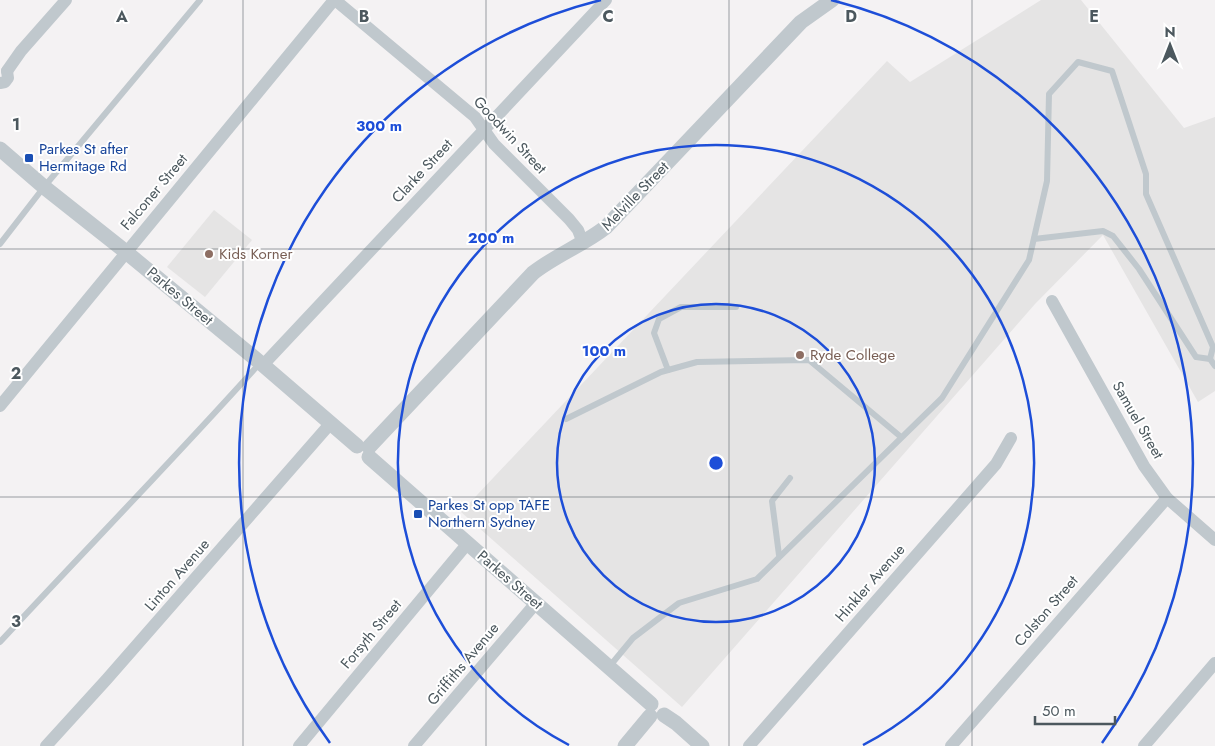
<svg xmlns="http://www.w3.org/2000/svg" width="1215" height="746" viewBox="0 0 1215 746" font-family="Jost,sans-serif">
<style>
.education{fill:#e5e4e4}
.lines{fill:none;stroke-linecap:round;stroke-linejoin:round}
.service{stroke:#c0c8cd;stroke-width:6}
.minor{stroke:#c0c8cd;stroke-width:12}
.tertiary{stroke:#c0c8cd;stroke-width:15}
.grid{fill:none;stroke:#4c585e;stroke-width:1;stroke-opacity:0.55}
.ring{fill:none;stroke:#1d4ed8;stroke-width:2.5}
.transit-dot{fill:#1a4fb4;stroke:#fff;stroke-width:2}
.education-dot{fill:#8d6e63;stroke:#fff;stroke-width:2}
.labels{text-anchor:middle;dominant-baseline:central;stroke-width:4;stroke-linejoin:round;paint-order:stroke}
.street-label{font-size:15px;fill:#4c585e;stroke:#fff}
.transit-label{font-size:15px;fill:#164399;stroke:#fff;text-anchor:start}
.education-label{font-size:15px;fill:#785e54;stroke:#fff;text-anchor:start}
.grid-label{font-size:16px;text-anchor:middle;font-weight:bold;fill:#4c585e;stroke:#fff;stroke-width:4;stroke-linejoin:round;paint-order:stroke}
.centre{fill:#1d4ed8;stroke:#fff;stroke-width:2.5}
.ring-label{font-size:15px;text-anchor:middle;font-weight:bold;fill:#1d4ed8;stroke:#fff;stroke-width:4;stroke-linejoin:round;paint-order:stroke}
</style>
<rect width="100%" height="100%" fill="#f4f2f3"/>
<g class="education">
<polygon points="1041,0 1081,0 1184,128 1215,117 1215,391 1198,402 1103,235 1035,304 682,707 461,512 887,61 910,82"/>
<polygon points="214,210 252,240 205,297 167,267"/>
</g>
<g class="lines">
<g class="service">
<polyline points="1034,239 1103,231 1113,236 1139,269 1196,357 1210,359 1215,366"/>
<polyline points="0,244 44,187 200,0"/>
<polyline points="668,370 654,333 659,319 681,307 736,307"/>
<polyline points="566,419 661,372 697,362 809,360 901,437"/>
<polyline points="779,555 772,501 790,478"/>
<path d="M0,642C86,549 175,458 260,363"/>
<polyline points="609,667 633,638 679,603 757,579 942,398 1029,260 1047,181 1049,94 1078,62 1112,71 1146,174 1146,194 1213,347 1210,359"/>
</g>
<g class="minor">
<polyline points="335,0 475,117 494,144 569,219 578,230 583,243"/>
<polyline points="7,71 21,51 66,0"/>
<polyline points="0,83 5,82 8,78 7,71"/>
<polyline points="1052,301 1144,466 1167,498 1215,540"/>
<polyline points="263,365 606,0"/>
<polyline points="0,406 334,0"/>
<polyline points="46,746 107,679 330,424"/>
<polyline points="299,746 468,543"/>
<polyline points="414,746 536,603"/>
<polyline points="749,746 996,464 1011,438"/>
<polyline points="951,746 1167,498"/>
<polyline points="1144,746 1215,663"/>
</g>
<g class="tertiary">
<polyline points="0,149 44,187 126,252 263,365 357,446"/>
<path d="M369,447L533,273C556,255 583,245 606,227L801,22L832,0"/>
<polyline points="369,457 651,704"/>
<polyline points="664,715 676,723 702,746"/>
<polyline points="625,746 650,716"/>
</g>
</g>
<path class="grid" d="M243,0V746M486,0V746M729,0V746M972,0V746M0,249H1215M0,497H1215"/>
<g class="ring">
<circle cx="716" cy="463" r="159"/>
<path d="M569 745A318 318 0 1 1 863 745"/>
<path d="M330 743A477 477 0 0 1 601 0M831 0A477 477 0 0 1 1102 743"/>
</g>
<g class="transit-dot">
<rect x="24" y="153" width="10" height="10" rx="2.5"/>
<rect x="413" y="509" width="10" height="10" rx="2.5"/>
</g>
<g class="education-dot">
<circle cx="209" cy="254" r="5"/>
<circle cx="800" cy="355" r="5"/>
</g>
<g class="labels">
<g class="street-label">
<text transform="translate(510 135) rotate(47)">Goodwin Street</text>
<text transform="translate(422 171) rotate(-47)">Clarke Street</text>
<text transform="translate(154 192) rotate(-50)">Falconer Street</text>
<text transform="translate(635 196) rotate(-46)">Melville Street</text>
<text transform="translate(180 296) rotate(40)">Parkes Street</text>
<text transform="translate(1138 420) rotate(60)">Samuel Street</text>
<text transform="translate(177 575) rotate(-49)">Linton Avenue</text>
<text transform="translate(510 580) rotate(41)">Parkes Street</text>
<text transform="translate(870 583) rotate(-49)">Hinkler Avenue</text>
<text transform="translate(1046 611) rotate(-49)">Colston Street</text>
<text transform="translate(371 634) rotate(-50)">Forsyth Street</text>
<text transform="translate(463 664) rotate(-50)">Griffiths Avenue</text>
</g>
<g class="transit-label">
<text x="39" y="149">Parkes St after<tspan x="39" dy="17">Hermitage Rd</tspan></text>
<text x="428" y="505">Parkes St opp TAFE<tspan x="428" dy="17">Northern Sydney</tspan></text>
</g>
<g class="education-label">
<text x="219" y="254">Kids Korner</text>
<text x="810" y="355">Ryde College</text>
</g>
</g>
<g class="grid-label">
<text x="122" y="22">A</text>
<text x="364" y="22">B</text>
<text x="608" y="22">C</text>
<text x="851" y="22">D</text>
<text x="1094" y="22">E</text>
<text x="16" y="130">1</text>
<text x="16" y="379">2</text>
<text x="16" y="627">3</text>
</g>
<circle cx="716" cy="463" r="8" class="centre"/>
<g class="ring-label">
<text x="379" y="131">300 m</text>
<text x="491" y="243">200 m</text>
<text x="604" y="356">100 m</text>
</g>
<g transform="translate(1170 45)" stroke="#ffffff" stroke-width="4" paint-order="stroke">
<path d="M0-4L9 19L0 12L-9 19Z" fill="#4c585e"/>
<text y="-8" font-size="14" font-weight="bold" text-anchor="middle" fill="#4c585e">N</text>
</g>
<path d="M1035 716v8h80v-8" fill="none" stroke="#4c585e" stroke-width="2.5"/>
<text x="1042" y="716" font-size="15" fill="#4c585e" stroke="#ffffff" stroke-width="4" paint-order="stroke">50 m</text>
</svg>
